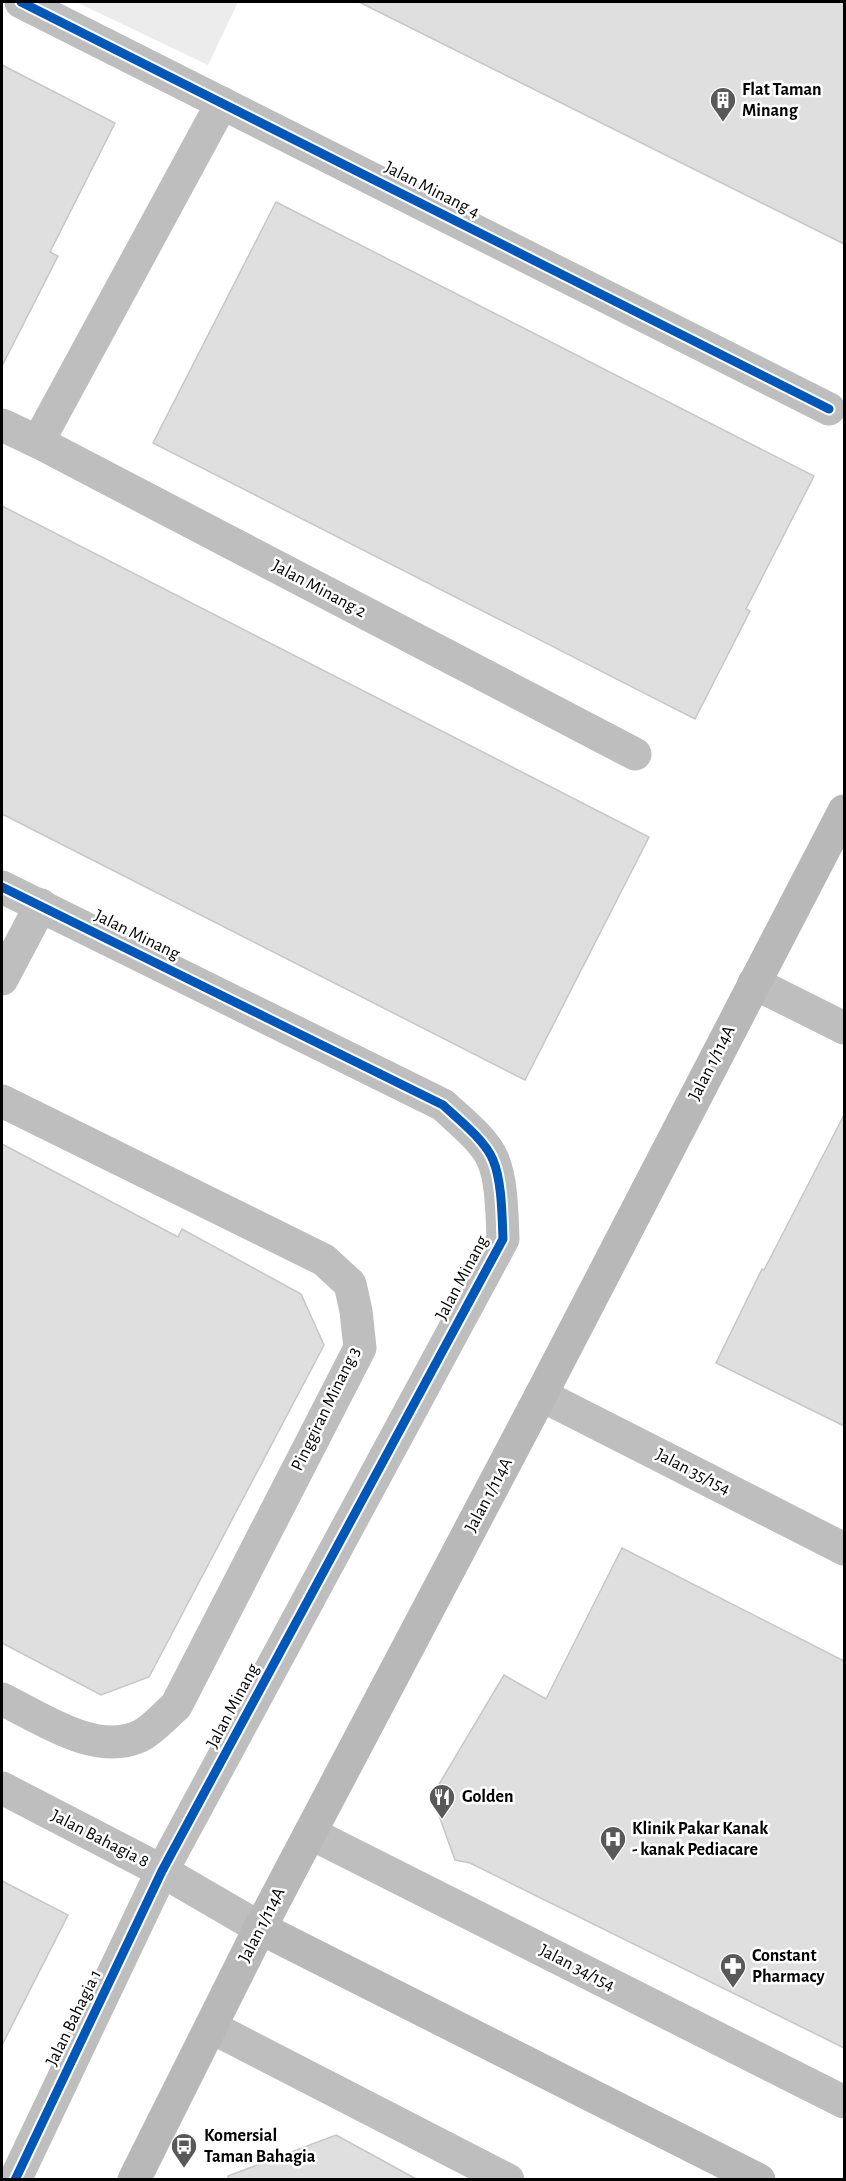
<svg xmlns="http://www.w3.org/2000/svg" width="846" height="2181" viewBox="0 0 846 2181" font-family="'Alegreya Sans',sans-serif">
<style>
.green{fill:#ececec}
.building{fill:#dfdfdf;stroke:#c7c7c7;stroke-width:1.5}
.lines{fill:none;stroke-linecap:round;stroke-linejoin:round}
.street{stroke:#bebebe;stroke-width:33}
.secondary{stroke:#b8b8b8;stroke-width:33}
.cycleway-casing{stroke:#fff;stroke-width:13}
.cycleway{stroke:#0057b8;stroke-width:9}
.labels{text-anchor:middle;dominant-baseline:central;stroke-width:5;stroke-linejoin:round;paint-order:stroke}
.poi-label{font-size:18px;font-weight:bold;fill:#000;stroke:#fff;text-anchor:start}
.street-label{font-size:18px;fill:#000;stroke:#fff}
</style>
<rect width="100%" height="100%" fill="#fff"/>
<polygon class="green" points="76,2 238,2 208,65"/>
<g class="building">
<polygon points="359,2 844,2 844,244"/>
<polygon points="2,65 115,123 50,252 58,256 2,366"/>
<polygon points="276,202 814,476 746,609 750,611 695,719 153,443"/>
<polygon points="2,506 649,837 525,1080 2,814"/>
<polygon points="844,1115 844,1426 716,1363 762,1269 764,1270"/>
<polygon points="2,1144 178,1237 182,1229 301,1294 324,1345 149,1677 101,1695 2,1643"/>
<polygon points="622,1548 844,1661 844,2048 470,1863 455,1860 432,1796 504,1675 546,1699"/>
<polygon points="2,1881 68,1915 2,2045"/>
<polygon points="336,2135 418,2180 228,2180 228,2176"/>
</g>
<g class="lines">
<g class="street">
<polyline points="21,2 829,409"/>
<polyline points="2,425 38,442 635,754"/>
<polyline points="38,442 222,103"/>
<path d="M2,887L443,1105C458,1119 485,1140 493,1160C502,1181 502,1216 503,1239L162,1871L15,2180"/>
<polyline points="2,979 41,905"/>
<polyline points="754,983 844,1028"/>
<path d="M2,1101L324,1260L350,1284L356,1311L360,1348L176,1706C165,1715 153,1730 140,1736C96,1757 41,1718 2,1699"/>
<polyline points="541,1395 844,1549"/>
<polyline points="2,1788 162,1871 260,1928"/>
<polyline points="310,1833 844,2102"/>
<polyline points="211,2027 508,2180"/>
</g>
<g class="secondary">
<polyline points="260,1928 759,2180"/>
<polyline points="134,2180 260,1928 541,1395 844,811"/>
</g>
<g class="cycleway-casing">
<g id="cycleway">
<polyline points="21,2 829,409"/>
<path d="M2,887L443,1105C458,1119 485,1140 493,1160C502,1181 502,1216 503,1239L162,1871L15,2180"/>
</g>
</g>
<use href="#cycleway" class="cycleway"/>
</g>
<defs>
<g id="building-pin" transform="scale(1.35)"><path d="M0 17L-7.5 6A9.5 9.5 0 1 1 7.5 6Z" fill="#595959" stroke="#fff"/><path d="M-4-6H4V6H1V3H-1V6H-4ZM-2.5-4.3h1.7v1.8h-1.7ZM.8-4.3h1.7v1.8H.8ZM-2.5-1h1.7V.8h-1.7ZM.8-1h1.7V.8H.8Z" fill="#fff"/></g>
<g id="restaurant-pin" transform="scale(1.35)"><path d="M0 17L-7.5 6A9.5 9.5 0 1 1 7.5 6Z" fill="#595959" stroke="#fff"/><path d="M-5-6h1v4h1v-4h1v4h1v-4h1v5L-1.5 .5V6h-2V.5L-5-1ZM5-6V6H3V1.5H1.5Q1.5-4 5-6Z" fill="#fff"/></g>
<g id="hospital-pin" transform="scale(1.35)"><path d="M0 17L-7.5 6A9.5 9.5 0 1 1 7.5 6Z" fill="#595959" stroke="#fff"/><path d="M-5-5h3v3.5h4V-5h3V5h-3V1.5h-4V5h-3Z" fill="#fff"/></g>
<g id="pharmacy-pin" transform="scale(1.35)"><path d="M0 17L-7.5 6A9.5 9.5 0 1 1 7.5 6Z" fill="#595959" stroke="#fff"/><path d="M-2-6h4v4h4v4h-4v4h-4v-4h-4v-4h4Z" fill="#fff"/></g>
<g id="bus-pin" transform="scale(1.35)"><path d="M0 17L-7.5 6A9.5 9.5 0 1 1 7.5 6Z" fill="#595959" stroke="#fff"/><path d="M-5-6H5V4H4V6H2V4H-2V6H-4V4H-5ZM-3.5-4V0h7V-4ZM-3.5 1.2v1.5H-2V1.2ZM2 1.2v1.5H3.5V1.2Z" fill="#fff"/></g>
</defs>
<g fill-rule="evenodd">
<use href="#building-pin" x="723" y="100"/>
<use href="#restaurant-pin" x="442" y="1797"/>
<use href="#hospital-pin" x="613" y="1839"/>
<use href="#pharmacy-pin" x="733" y="1966"/>
<use href="#bus-pin" x="184" y="2146"/>
</g>
<g class="labels">
<g class="poi-label">
<text x="742" y="90">Flat Taman<tspan x="742" dy="21">Minang</tspan></text>
<text x="462" y="1797">Golden</text>
<text x="632" y="1829">Klinik Pakar Kanak<tspan x="632" dy="21">- kanak Pediacare</tspan></text>
<text x="752" y="1956">Constant<tspan x="752" dy="21">Pharmacy</tspan></text>
<text x="204" y="2136">Komersial<tspan x="204" dy="21">Taman Bahagia</tspan></text>
</g>
<g class="street-label">
<text transform="translate(432 190) rotate(27)">Jalan Minang 4</text>
<text transform="translate(319 589) rotate(28)">Jalan Minang 2</text>
<text transform="translate(137 935) rotate(26)">Jalan Minang</text>
<text transform="translate(712 1063) rotate(-63)">Jalan 1/114A</text>
<text transform="translate(462 1278) rotate(-62)">Jalan Minang</text>
<text transform="translate(326 1409) rotate(-64)">Pinggiran Minang 3</text>
<text transform="translate(693 1472) rotate(27)">Jalan 35/154</text>
<text transform="translate(489 1495) rotate(-62)">Jalan 1/114A</text>
<text transform="translate(233 1706) rotate(-62)">Jalan Minang</text>
<text transform="translate(100 1839) rotate(27)">Jalan Bahagia 8</text>
<text transform="translate(262 1925) rotate(-63)">Jalan 1/114A</text>
<text transform="translate(577 1968) rotate(27)">Jalan 34/154</text>
<text transform="translate(74 2018) rotate(-64)">Jalan Bahagia 1</text>
</g>
</g>
<rect width="846" height="2181" fill="none" stroke="#000000" stroke-width="6"/>
</svg>
